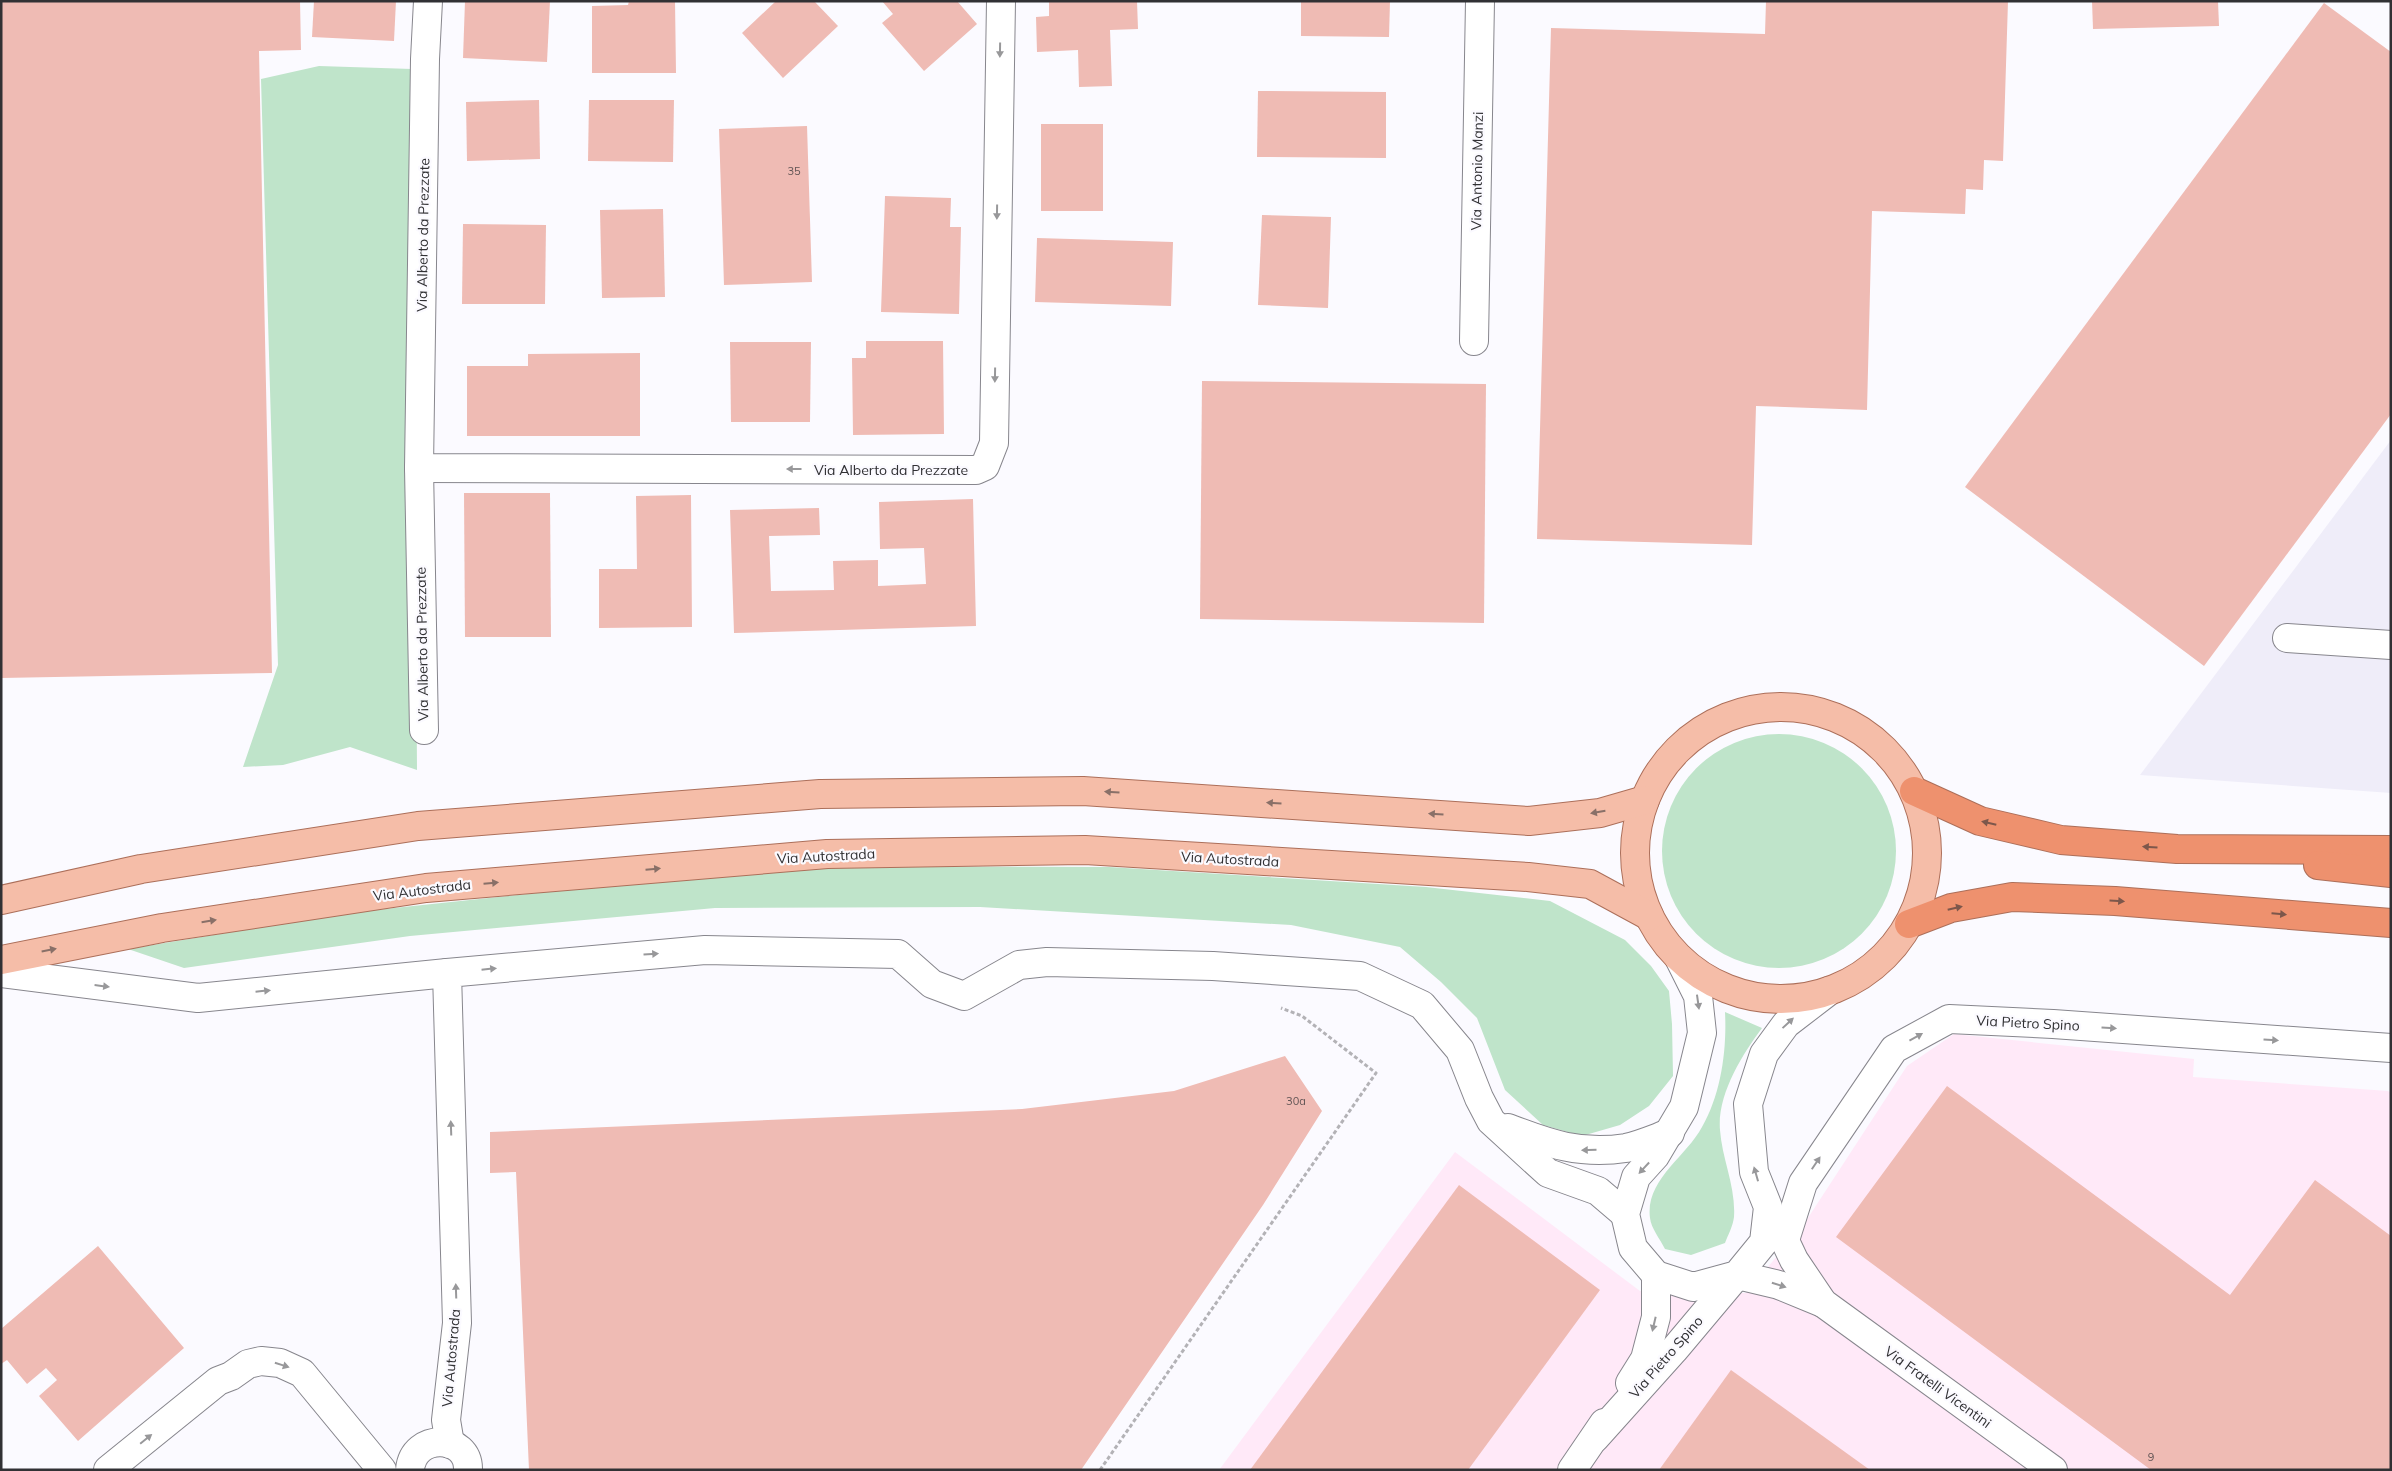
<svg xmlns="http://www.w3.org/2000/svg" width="2392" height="1471" viewBox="0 0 2392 1471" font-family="Mulish,sans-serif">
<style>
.built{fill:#efedf9}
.industrial{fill:#ffe9f8}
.green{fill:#bfe4ca}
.building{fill:#efbbb4}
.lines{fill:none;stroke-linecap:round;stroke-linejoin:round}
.minor-casing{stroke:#87868d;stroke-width:30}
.major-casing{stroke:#ac6f5a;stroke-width:30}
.highway-casing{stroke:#ac6f5a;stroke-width:30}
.path{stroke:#b3b2b6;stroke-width:3;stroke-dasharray:4 2.5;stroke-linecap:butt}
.minor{stroke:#fff;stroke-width:28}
.major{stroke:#f5bda8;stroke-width:28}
.highway{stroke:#ee916e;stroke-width:28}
.oneway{fill:#98989a}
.oneway2{fill:#897068}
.oneway3{fill:#7d574b}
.labels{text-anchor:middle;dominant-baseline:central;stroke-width:4.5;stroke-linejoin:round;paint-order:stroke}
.number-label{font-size:11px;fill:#605454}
.street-label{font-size:14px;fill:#313134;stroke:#fbfaff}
</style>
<rect width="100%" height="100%" fill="#fbfaff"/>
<polygon class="built" points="2391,440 2391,793 2140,775"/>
<polygon class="industrial" points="1954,1034 2194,1059 2193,1077 2388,1091 2391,1093 2391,1470 1219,1470 1455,1152 1640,1291 1746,1293 1804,1224 1907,1066"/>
<g class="green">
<polygon points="319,66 412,69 417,770 350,747 283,765 243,767 278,665 261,79"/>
<circle cx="1779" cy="851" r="117"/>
<polygon points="845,866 1109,867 1426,887 1550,901 1625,940 1651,966 1669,991 1672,1024 1673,1076 1649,1106 1620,1125 1582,1136 1543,1125 1505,1090 1477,1018 1441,982 1400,947 1291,925 980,907 715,908 410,936 184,968 128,949 347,913 593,887"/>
<path d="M1725,1012L1762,1028C1742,1055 1717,1095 1720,1130C1722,1159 1736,1187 1734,1217C1733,1226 1728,1235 1725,1243L1691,1255L1665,1249C1660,1239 1651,1228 1650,1218C1645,1180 1686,1157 1702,1127C1721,1094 1727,1050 1725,1012Z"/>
</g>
<g class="building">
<polygon points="1,1 300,1 301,50 259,51 272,673 1,678"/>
<polygon points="314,1 396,1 394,41 312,37"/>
<polygon points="465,1 550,1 547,62 463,58"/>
<polygon points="629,1 675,1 676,73 592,73 592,6 628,5"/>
<polygon points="776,1 814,1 838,26 783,78 742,33"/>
<polygon points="882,1 957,1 977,24 924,71 882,23 893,14"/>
<polygon points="1049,1 1137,1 1138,29 1110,30 1112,86 1079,87 1078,50 1037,52 1036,17 1049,16"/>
<polygon points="1301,1 1390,1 1389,37 1301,36"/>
<polygon points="1766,1 2008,1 2003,161 1984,160 1983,190 1966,189 1965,214 1872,211 1867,410 1756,406 1752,545 1537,539 1551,28 1765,34"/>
<polygon points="2092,1 2218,1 2219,26 2093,29"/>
<polygon points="2324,3 2391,52 2391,414 2204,666 1965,487"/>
<polygon points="1258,91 1386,92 1386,158 1257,157"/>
<polygon points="539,100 540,159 467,161 466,102"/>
<polygon points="589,100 674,100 673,162 588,161"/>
<rect x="1041" y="124" width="62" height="87"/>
<polygon points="807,126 812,282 724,285 719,129"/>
<polygon points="885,196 951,198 950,227 961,227 959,314 881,312"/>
<polygon points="663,209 665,297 602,298 600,210"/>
<polygon points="1262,215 1331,217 1328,308 1258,305"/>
<polygon points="463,224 546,225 545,304 462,304"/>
<polygon points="1037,238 1173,242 1171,306 1035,302"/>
<polygon points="866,341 943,341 944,434 853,435 852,358 866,358"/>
<polygon points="730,342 811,342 810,422 731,422"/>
<polygon points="640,353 640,436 467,436 467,366 528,366 528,354"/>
<polygon points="1202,381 1486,384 1484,623 1200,619"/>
<polygon points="464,493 550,493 551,637 465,637"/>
<polygon points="691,495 692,627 599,628 599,569 637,569 636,496"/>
<polygon points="973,499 976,626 734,633 730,510 819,508 820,535 769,536 771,591 834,590 833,561 878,560 878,586 926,584 924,548 880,549 879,502"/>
<polygon points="1285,1056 1322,1111 1263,1205 1081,1470 529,1470 516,1172 490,1173 490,1132 1022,1109 1174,1091"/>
<polygon points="1947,1086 2230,1295 2315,1180 2391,1236 2391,1470 2151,1470 1836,1237"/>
<polygon points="1459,1185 1600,1290 1468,1470 1250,1470"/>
<polygon points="98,1246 184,1348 78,1441 39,1396 57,1380 46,1368 27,1384 7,1360 1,1364 1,1329"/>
<polygon points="1731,1370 1870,1470 1659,1470"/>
</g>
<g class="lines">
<g class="minor-casing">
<g id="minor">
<polyline points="428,1 425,59 419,468 976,470 985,466 994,443 1001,1"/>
<polyline points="1474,341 1480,1"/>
<polyline points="419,468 424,730"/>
<polyline points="2287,638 2391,645"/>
<polyline points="1679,958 1698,996 1702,1033 1684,1107 1655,1156 1636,1177 1625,1214 1633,1248 1656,1275 1693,1287 1737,1275 1764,1242 1768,1207 1754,1172 1748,1104 1764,1054 1786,1024 1829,991"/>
<polyline points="1,973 198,998 447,973"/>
<path d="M1508,1128C1549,1144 1581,1155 1626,1148C1640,1145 1656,1138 1670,1133"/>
<polyline points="1777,1224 1794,1260 1823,1303 2053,1470"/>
<polyline points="1785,1240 1803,1183 1894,1049 1949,1019 2053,1024 2391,1048"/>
<polyline points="1630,1383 1645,1359 1656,1317 1656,1275"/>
<polyline points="1595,1438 1674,1350 1737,1275 1779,1285 1823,1303"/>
<polyline points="450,1444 446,1420 457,1323 447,973 705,950 898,954 932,984 964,996 1019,965 1047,962 1213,966 1360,976 1422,1005 1460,1050 1479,1098 1491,1121 1548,1173 1598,1191 1625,1214"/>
<polyline points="108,1470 218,1381 231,1376 248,1364 261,1361 280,1363 302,1373 382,1470"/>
<path d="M410,1470C413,1432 469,1434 468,1470"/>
<polyline points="1572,1470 1604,1423"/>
</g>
</g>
<g class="major-casing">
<g id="major">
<circle cx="1781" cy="853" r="146"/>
<polyline points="1,900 141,869 418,826 820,794 1083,791 1529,821 1600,813 1645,800"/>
<polyline points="1,960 162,928 426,888 827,854 1085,850 1528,877 1590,884 1649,916"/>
</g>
</g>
<g class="highway-casing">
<g id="highway">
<polyline points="1914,791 1980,821 2061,840 2177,849 2391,850"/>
<polyline points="2318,865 2391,873"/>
<polyline points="1909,924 1951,908 2012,897 2115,901 2391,923"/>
</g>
</g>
<polyline class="path" points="1100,1470 1376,1073 1302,1016 1281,1008"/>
<use href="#minor" class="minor"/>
<use href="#major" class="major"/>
<use href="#highway" class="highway"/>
</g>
<defs><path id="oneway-solid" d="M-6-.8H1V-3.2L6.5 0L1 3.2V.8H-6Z" transform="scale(1.25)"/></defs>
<g class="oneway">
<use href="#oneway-solid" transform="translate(1000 50) rotate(91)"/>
<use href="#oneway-solid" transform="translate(997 212) rotate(91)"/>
<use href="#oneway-solid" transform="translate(995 375) rotate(91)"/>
<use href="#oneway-solid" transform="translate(794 469) rotate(-180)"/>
<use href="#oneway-solid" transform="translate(651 954) rotate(-4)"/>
<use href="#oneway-solid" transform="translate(489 969) rotate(-6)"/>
<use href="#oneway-solid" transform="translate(102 986) rotate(7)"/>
<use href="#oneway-solid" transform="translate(263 991) rotate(-6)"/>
<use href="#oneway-solid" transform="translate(1698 1002) rotate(82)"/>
<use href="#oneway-solid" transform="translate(1788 1023) rotate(-43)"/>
<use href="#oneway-solid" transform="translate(2109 1028) rotate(4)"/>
<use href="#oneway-solid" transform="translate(1916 1037) rotate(-29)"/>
<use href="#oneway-solid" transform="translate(2271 1040) rotate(4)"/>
<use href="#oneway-solid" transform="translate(451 1128) rotate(-92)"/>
<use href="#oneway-solid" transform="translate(1589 1150) rotate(179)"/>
<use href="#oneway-solid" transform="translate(1816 1163) rotate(-56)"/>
<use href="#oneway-solid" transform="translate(1644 1168) rotate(133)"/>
<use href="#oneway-solid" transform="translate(1756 1174) rotate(-106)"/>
<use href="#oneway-solid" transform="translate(1779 1285) rotate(18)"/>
<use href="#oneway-solid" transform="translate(456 1291) rotate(-92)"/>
<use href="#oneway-solid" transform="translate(1654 1324) rotate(103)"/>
<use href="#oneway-solid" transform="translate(282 1365) rotate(18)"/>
<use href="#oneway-solid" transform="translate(146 1439) rotate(-39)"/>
</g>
<g class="oneway2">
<use href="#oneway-solid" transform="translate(1112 792) rotate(-176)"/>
<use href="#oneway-solid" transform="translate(1274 803) rotate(-176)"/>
<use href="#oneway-solid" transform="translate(1598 812) rotate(170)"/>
<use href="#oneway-solid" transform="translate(1436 814) rotate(-176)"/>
<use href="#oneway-solid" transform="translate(653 869) rotate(-5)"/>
<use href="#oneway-solid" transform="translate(491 883) rotate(-5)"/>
<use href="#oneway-solid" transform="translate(209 921) rotate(-9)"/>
<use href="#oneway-solid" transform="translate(49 950) rotate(-11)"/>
</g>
<g class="oneway3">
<use href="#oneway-solid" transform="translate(1989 823) rotate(-167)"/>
<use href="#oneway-solid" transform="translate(2150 847) rotate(-176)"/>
<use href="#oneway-solid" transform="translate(2117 901) rotate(4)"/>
<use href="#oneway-solid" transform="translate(1955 908) rotate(-13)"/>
<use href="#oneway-solid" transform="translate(2279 914) rotate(5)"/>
</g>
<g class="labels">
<g class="number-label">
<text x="794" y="171">35</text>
<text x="1296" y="1101">30a</text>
<text x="2151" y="1457">9</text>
</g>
<g class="street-label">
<text transform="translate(1477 171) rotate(-89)">Via Antonio Manzi</text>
<text transform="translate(423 235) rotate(-89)">Via Alberto da Prezzate</text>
<text x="891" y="470">Via Alberto da Prezzate</text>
<text transform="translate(422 644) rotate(-91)">Via Alberto da Prezzate</text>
<text transform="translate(826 856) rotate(-3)">Via Autostrada</text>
<text transform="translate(1230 859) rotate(3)">Via Autostrada</text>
<text transform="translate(422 890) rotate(-7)">Via Autostrada</text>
<text transform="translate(2028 1023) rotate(3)">Via Pietro Spino</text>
<text transform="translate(1666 1357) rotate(-49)">Via Pietro Spino</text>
<text transform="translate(451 1358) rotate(-85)">Via Autostrada</text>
<text transform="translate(1938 1387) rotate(36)">Via Fratelli Vicentini</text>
</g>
</g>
<rect width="2392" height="1471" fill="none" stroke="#313134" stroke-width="5"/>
</svg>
